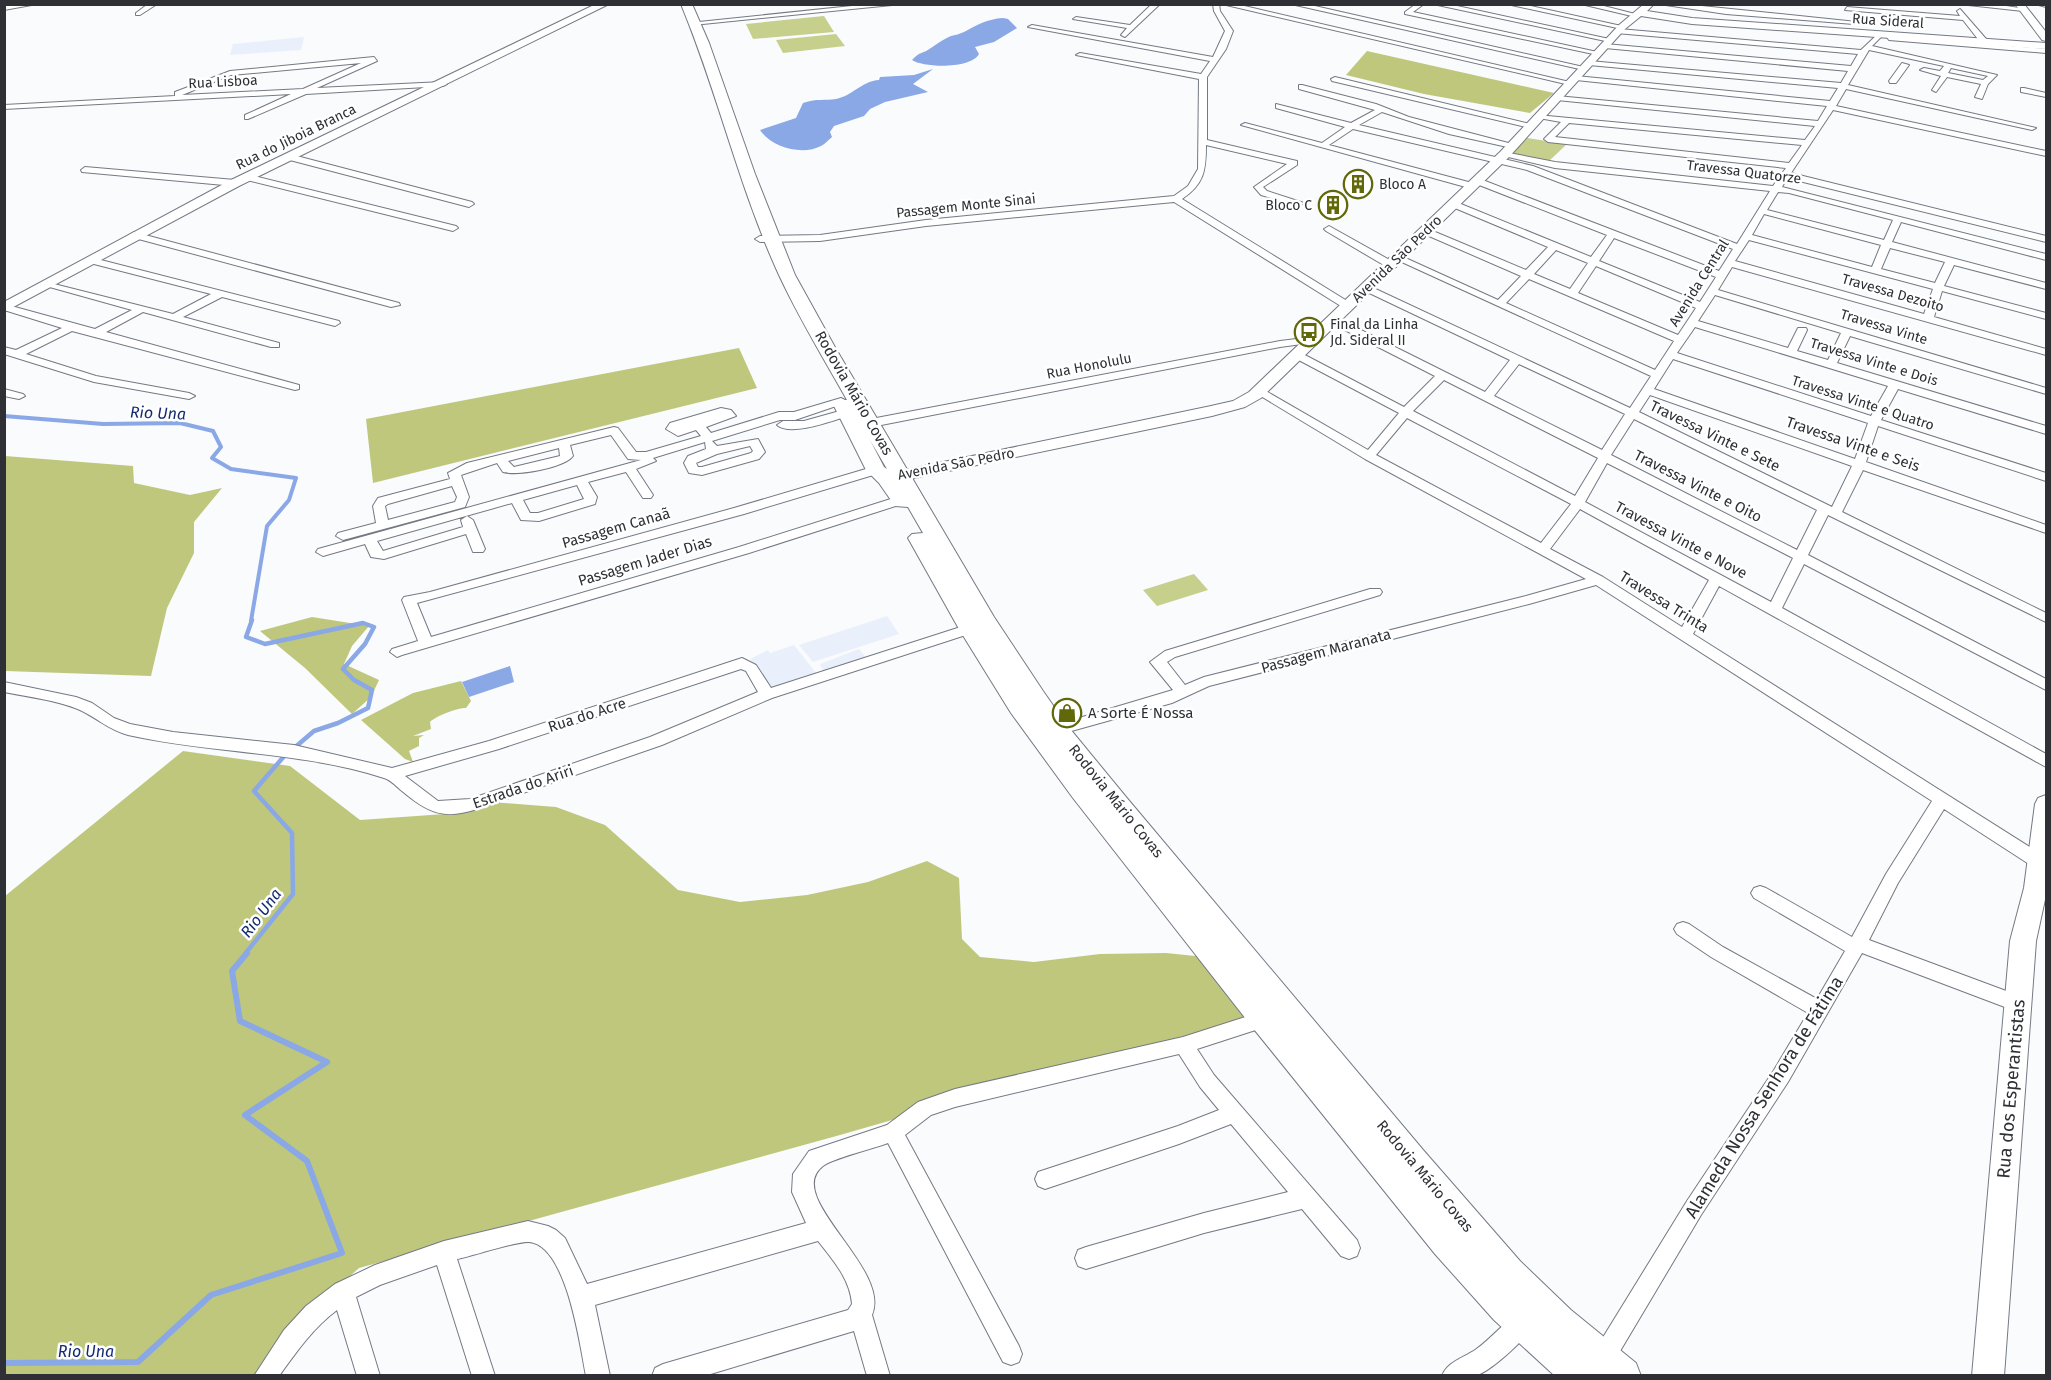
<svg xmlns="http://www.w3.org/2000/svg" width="2051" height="1380" viewBox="0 0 2051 1380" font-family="'Fira Sans',sans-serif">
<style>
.built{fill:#eaf0fb}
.green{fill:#c6cf8b}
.forest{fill:#bfc77d}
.water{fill:#8aa7e6}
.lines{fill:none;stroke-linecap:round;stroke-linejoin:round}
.stream-far2{stroke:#8aa7e6;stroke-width:4}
.stream-far1{stroke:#8aa7e6;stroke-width:4.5}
.stream{stroke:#8aa7e6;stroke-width:6}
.minor-casing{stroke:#747984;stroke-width:2}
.secondary-casing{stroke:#747984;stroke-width:2}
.primary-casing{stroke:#747984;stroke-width:2}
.minor{fill:#fff;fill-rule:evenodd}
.secondary{fill:#fff;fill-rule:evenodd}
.primary{fill:#fff;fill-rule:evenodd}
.labels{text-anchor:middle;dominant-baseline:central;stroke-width:5;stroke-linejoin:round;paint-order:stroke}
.far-street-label{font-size:14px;fill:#2e3035;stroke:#fff}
.far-poi-label{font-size:14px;fill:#2e3035;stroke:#fff;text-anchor:start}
.street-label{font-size:15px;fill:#2e3035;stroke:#fff}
.poi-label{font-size:15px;fill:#2e3035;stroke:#fff;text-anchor:start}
.water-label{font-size:16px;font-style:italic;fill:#112a72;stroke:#fff}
.near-street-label{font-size:18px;fill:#2e3035;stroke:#fff}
</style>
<rect width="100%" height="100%" fill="#f9fbfd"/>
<g class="built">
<polygon points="304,37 301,50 230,55 233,44"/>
<polygon points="887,616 899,634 813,662 799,645"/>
<polygon points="794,645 817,674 771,690 750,659 768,650 770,653"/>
<polygon points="859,649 867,659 823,671 820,664"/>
</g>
<g class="green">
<polygon points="824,16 834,32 753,39 746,24"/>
<polygon points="836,34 845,46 783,53 776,40"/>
<polygon points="1527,138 1567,144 1549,161 1509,155"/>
<polygon points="1194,574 1208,590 1157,606 1143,590"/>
</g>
<g class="forest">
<polygon points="1367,51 1554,93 1530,113 1424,94 1346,75"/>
<polygon points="739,348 757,388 373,483 366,419"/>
<polygon points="5,456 133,466 134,483 190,495 222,488 194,522 194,553 167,608 151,676 5,671"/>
<polygon points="312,617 369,626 352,646 344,664 379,680 371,697 352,714 305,668 260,631"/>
<path d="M461,681L471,701L466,708C457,708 436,716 430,722L431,729L413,736L424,735L419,738V746L409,751L413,762L405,759L361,720L413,693Z"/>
<polygon points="183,751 290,766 360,820 459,813 492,802 556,807 605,825 678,890 740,902 807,895 868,882 927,861 959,878 962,939 980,957 1034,962 1100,954 1166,953 1205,957 1250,1017 840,1135 359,1268 293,1327 261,1375 5,1376 5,896"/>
</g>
<g class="water">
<path d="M1003,18L1008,19L1017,28L994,42L975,47L979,54C971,69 924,68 912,60C920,51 923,54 931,48C937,44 942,40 951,36C955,35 960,34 964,32C977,25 987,19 1003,18Z"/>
<path d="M933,69L913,84L928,92L885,102L870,109L864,116L834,126L830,132L832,137C828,140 825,144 821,146C802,156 771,147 760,130L796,118L803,103C818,98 825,101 836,99C852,96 862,81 879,80L880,77L914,75Z"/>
<polygon points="510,666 514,682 469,697 462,682"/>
</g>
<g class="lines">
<polyline class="stream-far2" points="4,416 103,424 180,423 213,431 221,447 212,458 231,469 296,478 289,500 267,526 251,621"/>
<g class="stream-far1">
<polyline points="252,620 246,637 265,644 363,623 374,627 365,644 343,669 354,680 372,690 368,708 338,723 314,731 293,749"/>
<polyline points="245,954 293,894 292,833 254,791 286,754"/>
</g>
<polyline class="stream" points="4,1363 138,1362 211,1295 342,1253 307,1161 245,1115 327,1062 240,1021 232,971 247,953"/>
<g class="minor-casing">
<g id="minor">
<polygon points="15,4 37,4 4,10 4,6"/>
<polygon points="148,4 157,4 140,15 136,15 136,13"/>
<polygon points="871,4 902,4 693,25 689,23"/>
<polygon points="1152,4 1160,4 1125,37 1121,35 1127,28 1073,19 1076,17 1130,25"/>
<path d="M1213,4H1219L1220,11L1233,31L1226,49L1207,77V140L1297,161V165L1263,187L1267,191L1304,203L1299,206L1261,195L1254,187L1287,164L1206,145C1206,171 1204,184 1182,199L1352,304V308H1344L1174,202L926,226L820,241L760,242L755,239L760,236L820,235L926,220L1174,196L1188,186L1198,169L1199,79L1076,55L1080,53L1201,74L1210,61L1028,27L1032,25L1213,57L1225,31L1214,11Z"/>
<polygon points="1222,4 1236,4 1574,83 1570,85"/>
<polygon points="1291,4 1306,4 1588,68 1584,70"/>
<polygon points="1416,4 1424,4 1413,12 1602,53 1598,55 1405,14 1405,12"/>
<polygon points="1433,4 1448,4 1614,40 1610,42"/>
<polygon points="1507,4 1522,4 1626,27 1622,29"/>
<polygon points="1581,4 1596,4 1639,15 1636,17"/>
<polygon points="1659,4 1682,4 1857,22 1854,24 1726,14"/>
<polygon points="1959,4 1993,4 2026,9 2023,11"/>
<polygon points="2035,4 2046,4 2046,7"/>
<polygon points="1847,7 1960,16 1957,11 1960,9 1987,40 1985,44 2046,49 2046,53 1889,40 1886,36 1981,43 1963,20 1845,10"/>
<path d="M1619,29L1861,50L1880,32L1884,34L1872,46L1997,75L1988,84L1982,99L1975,97L1981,84L1947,77L1936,92L1932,90L1941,76L1920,70L1924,68L1940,71L1944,66L1869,50L1848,85L2036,128L2032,130L1846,89L1836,106L2046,151V156L1833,110L1791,173L2046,236V242L1787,178L1782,187L2046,254V260L1901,222L1892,242L2046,283V289L1954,265L1944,286L2046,313V319L1942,291L1934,317L2046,349V355L1732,267L1718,290L2046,388V394L1850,336L1837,363L2046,426V434L1898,389L1881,420L2046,473V481L1878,426L1866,462L2046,525V533L1863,470L1842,512L2046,613V622L1828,515L1808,555L2046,679V690L1804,564L1782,608L2046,754V767L1719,586L1693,634L2044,856L2046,861L2044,866L2038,868L2032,866L1944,809L1898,883L1869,940L2025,998L2027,1004L2025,1010L2018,1012L1862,953L1788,1082L1701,1215L1610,1368L1602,1372L1594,1368L1590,1360L1594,1352L1687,1201L1774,1070L1808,1013L1711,957L1677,934L1674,929L1677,924L1683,922L1689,924L1723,947L1817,999L1845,951L1754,898L1751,893L1754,888L1760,886L1766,888L1852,937L1886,874L1932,801L1596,585L1529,604L1209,686L1172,703L1057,735L1052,734L1049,730L1052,726L1173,690L1150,662L1165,651L1370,589H1380L1382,592L1380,595L1175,657L1167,662L1185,685L1204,677L1526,596L1586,579L1365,459L1254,392L1256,390H1264L1368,450L1399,413L1293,357V353H1301L1404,407L1435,376L1329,322V318H1337L1485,392L1510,360L1363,290L1362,288L1367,285L1630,408L1651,376L1393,258L1401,256L1498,300L1521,276L1422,233V229H1428L1526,270L1548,247L1450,206V202H1456L1591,257L1607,235L1474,183V179H1480L1719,271L1733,249L1527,170L1353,129L1329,145L1476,184L1477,186L1473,189L1241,125L1245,123L1322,143L1345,127L1276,108V104L1351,123L1375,110L1299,89V85H1302L1376,104L1409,117L1516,145L1512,148L1449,134L1382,112L1359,125L1533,166L1737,244L1770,191L1555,168L1500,155L1504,152L1555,162L1773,186L1786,168L1548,142L1544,139L1561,122L1533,117L1537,115L1805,140L1815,126L1557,100L1553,98L1557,96L1818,121L1827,106L1576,80L1572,78L1576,76L1830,101L1838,88L1589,65L1585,63L1589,61L1841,83L1848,71L1605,48L1601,46L1605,44L1851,66L1858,54L1616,33ZM1951,68L1988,76L1983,80L1948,73ZM1569,123L1802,145L1789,163L1555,137ZM1778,192L1789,193L1893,220L1884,240L1767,210ZM1764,214L1881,245L1872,267L1752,235ZM1614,238L1716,277L1700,302L1599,261ZM1749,240L1933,289L1924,314L1735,261ZM1890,248L1945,262L1935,283L1881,269ZM1556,250L1588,263L1570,289L1534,274ZM1596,266L1696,308L1678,335L1578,293ZM1529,279L1674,341L1655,370L1506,303ZM1715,295L1841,333L1828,360L1797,351L1807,330L1806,328H1798L1788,348L1698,321ZM1695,327L1888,386L1871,416L1677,353ZM1673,359L1868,423L1855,459L1654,389ZM1519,364L1625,414L1602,450L1494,396ZM1444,380L1598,458L1575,496L1413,411ZM1650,395L1852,466L1832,507L1639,412ZM1407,418L1571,504L1541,543L1376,455ZM1634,419L1817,510L1797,550L1611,455ZM1607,463L1793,558L1771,602L1585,502ZM1580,509L1709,580L1682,627L1603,577L1550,549Z"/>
<path d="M374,57L377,61L317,88L443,82L447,84L443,86L306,94L248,119H245V115L291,94L4,109V105L175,96V92L230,71ZM361,63L303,89L182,95L231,75Z"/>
<polygon points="1902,63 1909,65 1896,83 1890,83 1889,81"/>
<polygon points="1335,77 1530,124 1534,126 1530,128 1332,81 1331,79"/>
<polygon points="2024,88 2046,93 2046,97 2021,92 2021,88"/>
<polygon points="289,154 472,202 474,204 469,207 286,159 286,155"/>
<polygon points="85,167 235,180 239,183 235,186 82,172 81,170"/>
<polygon points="246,174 456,226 458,228 453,231 243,179 243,175"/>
<polygon points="1329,226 1395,263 1396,265 1387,267 1326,231 1324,229"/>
<polygon points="134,232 399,303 400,305 391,307 131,237 129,235"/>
<polygon points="93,258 339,321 340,323 335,326 222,297 183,317 279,343 279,347 271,347 143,312 106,332 299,385 299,389 295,390 72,331 26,354 96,376 189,393 195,396 189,399 94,382 4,354 4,347 16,350 62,328 4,310 4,304 95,329 132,310 46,286 46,282 173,314 211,294 90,263 88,261"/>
<polygon points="1313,337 1318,340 1317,342 1280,347 871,427 865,423 871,419 1280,341"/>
<polygon points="4,389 23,394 25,396 19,399 4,396"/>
<path d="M841,398L847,401L845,403L795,420H780L712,441L717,446L758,439L765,452L759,459L702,475L689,473L684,463L688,456L706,449L705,442L653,458L656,461L636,469L653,495L651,498H643L626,472L588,482L597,497L595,504L539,521L521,520L512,503L377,541L383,551L463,527L461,520L467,516L473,520L485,549L483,552H473L466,534L384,559L371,557L365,544L323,556L316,552L318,549L641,460L628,459L611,435L570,445L573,456C564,468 517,476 503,472L497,463L461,475L469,497L465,507L343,540L336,536L338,533L376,523L373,506L378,498L450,479L448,473L467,463L614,427L618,428L636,452H646L701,436L696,430L678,436L666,429L670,423L721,408L731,410L736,416L706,427L711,433L779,412H794ZM750,446L753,451L751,453L702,467H698L696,463L717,454ZM559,448L560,456L514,467L508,461ZM577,485L584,499L538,513H530L523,500ZM452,486L457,497L455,502L388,520L385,506L388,504Z"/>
<path d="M847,409L851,411V415C834,420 791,437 777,425L783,421H804Z"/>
<polygon points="876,466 880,467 882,470 880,473 744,514 417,603 431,637 739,547 897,497 905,497 907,500 905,503 749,553 402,655 397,657 390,652 392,649 418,641 402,600 404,597 430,592 734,508"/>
<path d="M970,624L975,626L977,629L975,632L772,698L662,745L477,809C444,820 428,813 402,791C397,787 391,780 384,778C301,751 213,754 128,735C109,730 97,718 80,710C57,700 29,697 4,692V682L76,697L92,703L114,718L130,724L173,732L294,745L392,768L489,741L742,658L756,665L771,688ZM741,669L746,671L758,692L650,737L470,799L438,801L405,776L499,749Z"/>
<path d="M1264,1011L1271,1013L1273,1019L1271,1025L1197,1049L1214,1075L1357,1240L1360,1248L1357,1256L1349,1259L1341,1256L1302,1209L1204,1233L1086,1269L1078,1266L1075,1258L1078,1250L1086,1247L1204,1213L1288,1192L1231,1124L1179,1144L1045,1189L1038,1186L1035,1179L1038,1172L1178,1126L1219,1110L1200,1087L1179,1054L955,1107L931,1115L905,1135L1019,1346L1022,1354L1019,1362L1011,1365L1003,1362L888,1143C875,1148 831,1159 823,1166C782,1197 892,1268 872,1315L890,1376H867L854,1331L704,1376H652L655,1368L663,1364L848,1310L852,1304C850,1279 833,1260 818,1241L595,1305L610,1376H586C580,1346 567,1245 529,1242C517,1241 472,1256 457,1259L495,1376H472L437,1265L380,1285L356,1297L380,1376H357L337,1310C313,1328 297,1351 279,1376H254L284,1330L306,1306L335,1284L375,1265L444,1241L528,1221L548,1226L556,1230L565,1238L587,1284L806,1223L792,1192L793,1174L809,1151L887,1125L918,1102L955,1089L1183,1037Z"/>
<path d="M1523,1312L1531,1315L1534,1323C1529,1337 1490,1372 1475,1376C1465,1378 1452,1376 1442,1376C1447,1362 1463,1358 1475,1350C1492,1339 1504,1320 1523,1312Z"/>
</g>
</g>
<g class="secondary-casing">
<g id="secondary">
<polygon points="596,4 609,4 239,186 4,312 4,302 231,180"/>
<polygon points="1644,4 1654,4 1647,11 1692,18 2046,43 2046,49 1692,24 1641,16 1625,29 1508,158 1261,398 1245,407 1212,416 886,484 880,483 877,479 880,475 886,474 1211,406 1233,401 1249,392 1500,152 1619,25"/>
<polygon points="2015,4 2024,4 2046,32 2046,41 2042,40"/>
<polygon points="2046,795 2046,895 2036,941 2004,1376 1972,1376 2010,941 2024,888 2035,804 2038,798"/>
</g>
</g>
<g class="primary-casing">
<path id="primary" d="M681,4H692L709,43L755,174L795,275L836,349L994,617L1043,691L1066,724L1126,797L1424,1151L1520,1261L1571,1310L1636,1363L1641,1376H1555L1494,1320L1435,1254L1253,1028L1073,798L1011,713L959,629L908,538L912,534L923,533L908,507L895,506L879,483L866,470L833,404L835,400H847C824,359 799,318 779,275C739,188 718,93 681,4ZM870,440L887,469L884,467Z"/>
</g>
<use href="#minor" class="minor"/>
<use href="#secondary" class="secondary"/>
<use href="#primary" class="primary"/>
</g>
<defs>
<g id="building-ring" transform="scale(1.5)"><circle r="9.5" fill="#fff" stroke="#616809" stroke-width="1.5"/><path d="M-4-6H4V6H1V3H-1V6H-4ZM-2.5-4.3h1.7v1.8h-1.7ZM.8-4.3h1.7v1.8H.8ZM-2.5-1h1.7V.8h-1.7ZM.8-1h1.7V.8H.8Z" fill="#616809"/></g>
<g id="bus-ring" transform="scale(1.5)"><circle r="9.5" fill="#fff" stroke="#616809" stroke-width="1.5"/><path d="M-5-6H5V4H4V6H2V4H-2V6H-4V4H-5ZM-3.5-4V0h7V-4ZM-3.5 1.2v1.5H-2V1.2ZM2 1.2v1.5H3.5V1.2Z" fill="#616809"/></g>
<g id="shop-ring" transform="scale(1.5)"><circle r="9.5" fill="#fff" stroke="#616809" stroke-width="1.5"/><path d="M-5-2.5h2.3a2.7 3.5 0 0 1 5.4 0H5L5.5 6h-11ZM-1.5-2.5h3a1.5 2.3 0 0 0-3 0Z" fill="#616809"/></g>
</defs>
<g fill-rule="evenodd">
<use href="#building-ring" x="1358" y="184"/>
<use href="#building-ring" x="1333" y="205"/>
<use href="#bus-ring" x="1309" y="332"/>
<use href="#shop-ring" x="1067" y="713"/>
</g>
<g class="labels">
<g class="far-street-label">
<text transform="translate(1888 21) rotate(4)">Rua Sideral</text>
<text transform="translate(223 82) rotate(-3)">Rua Lisboa</text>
<text transform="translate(296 137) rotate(-26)">Rua do Jiboia Branca</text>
<text transform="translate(1744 172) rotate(7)">Travessa Quatorze</text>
<text transform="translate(966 206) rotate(-6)">Passagem Monte Sinai</text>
<text transform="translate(1397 259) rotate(-44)">Avenida São Pedro</text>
<text transform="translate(1699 283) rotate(-58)">Avenida Central</text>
<text transform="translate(1893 293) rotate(16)">Travessa Dezoito</text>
<text transform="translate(1884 327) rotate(17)">Travessa Vinte</text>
<text transform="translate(1874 362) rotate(17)">Travessa Vinte e Dois</text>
<text transform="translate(1089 366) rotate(-11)">Rua Honolulu</text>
<text transform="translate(1863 403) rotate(18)">Travessa Vinte e Quatro</text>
<text transform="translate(956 464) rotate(-11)">Avenida São Pedro</text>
</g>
<g class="far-poi-label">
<text x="1379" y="184">Bloco A</text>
<text x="1312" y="205" text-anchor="end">Bloco C</text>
<text x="1330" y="324">Final da Linha<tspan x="1330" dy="16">Jd. Sideral II</tspan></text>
</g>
<g class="street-label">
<text transform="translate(854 393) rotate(60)">Rodovia Mário Covas</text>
<text transform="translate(1715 436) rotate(26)">Travessa Vinte e Sete</text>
<text transform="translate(1853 444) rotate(19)">Travessa Vinte e Seis</text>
<text transform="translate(1698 486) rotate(27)">Travessa Vinte e Oito</text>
<text transform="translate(616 528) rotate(-16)">Passagem Canaã</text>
<text transform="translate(1681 540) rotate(28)">Travessa Vinte e Nove</text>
<text transform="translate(645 561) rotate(-17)">Passagem Jader Dias</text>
<text transform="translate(1664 602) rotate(32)">Travessa Trinta</text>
<text transform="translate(1326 651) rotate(-15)">Passagem Maranata</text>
<text transform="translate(587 715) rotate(-18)">Rua do Acre</text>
<text transform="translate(523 787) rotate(-19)">Estrada do Ariri</text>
<text transform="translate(1116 801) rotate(51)">Rodovia Mário Covas</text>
<text transform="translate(1425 1176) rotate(50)">Rodovia Mário Covas</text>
</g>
<g class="poi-label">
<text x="1088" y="713">A Sorte É Nossa</text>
</g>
<g class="water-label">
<text transform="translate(158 413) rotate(2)">Rio Una</text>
<text transform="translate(261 913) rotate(-53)">Rio Una</text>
<text x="86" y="1351">Rio Una</text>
</g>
<g class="near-street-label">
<text transform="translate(2011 1089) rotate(-85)">Rua dos Esperantistas</text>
<text transform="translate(1764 1097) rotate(-58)">Alameda Nossa Senhora de Fátima</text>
</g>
</g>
<rect width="2051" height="1380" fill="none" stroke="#2e3035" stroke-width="12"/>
</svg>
